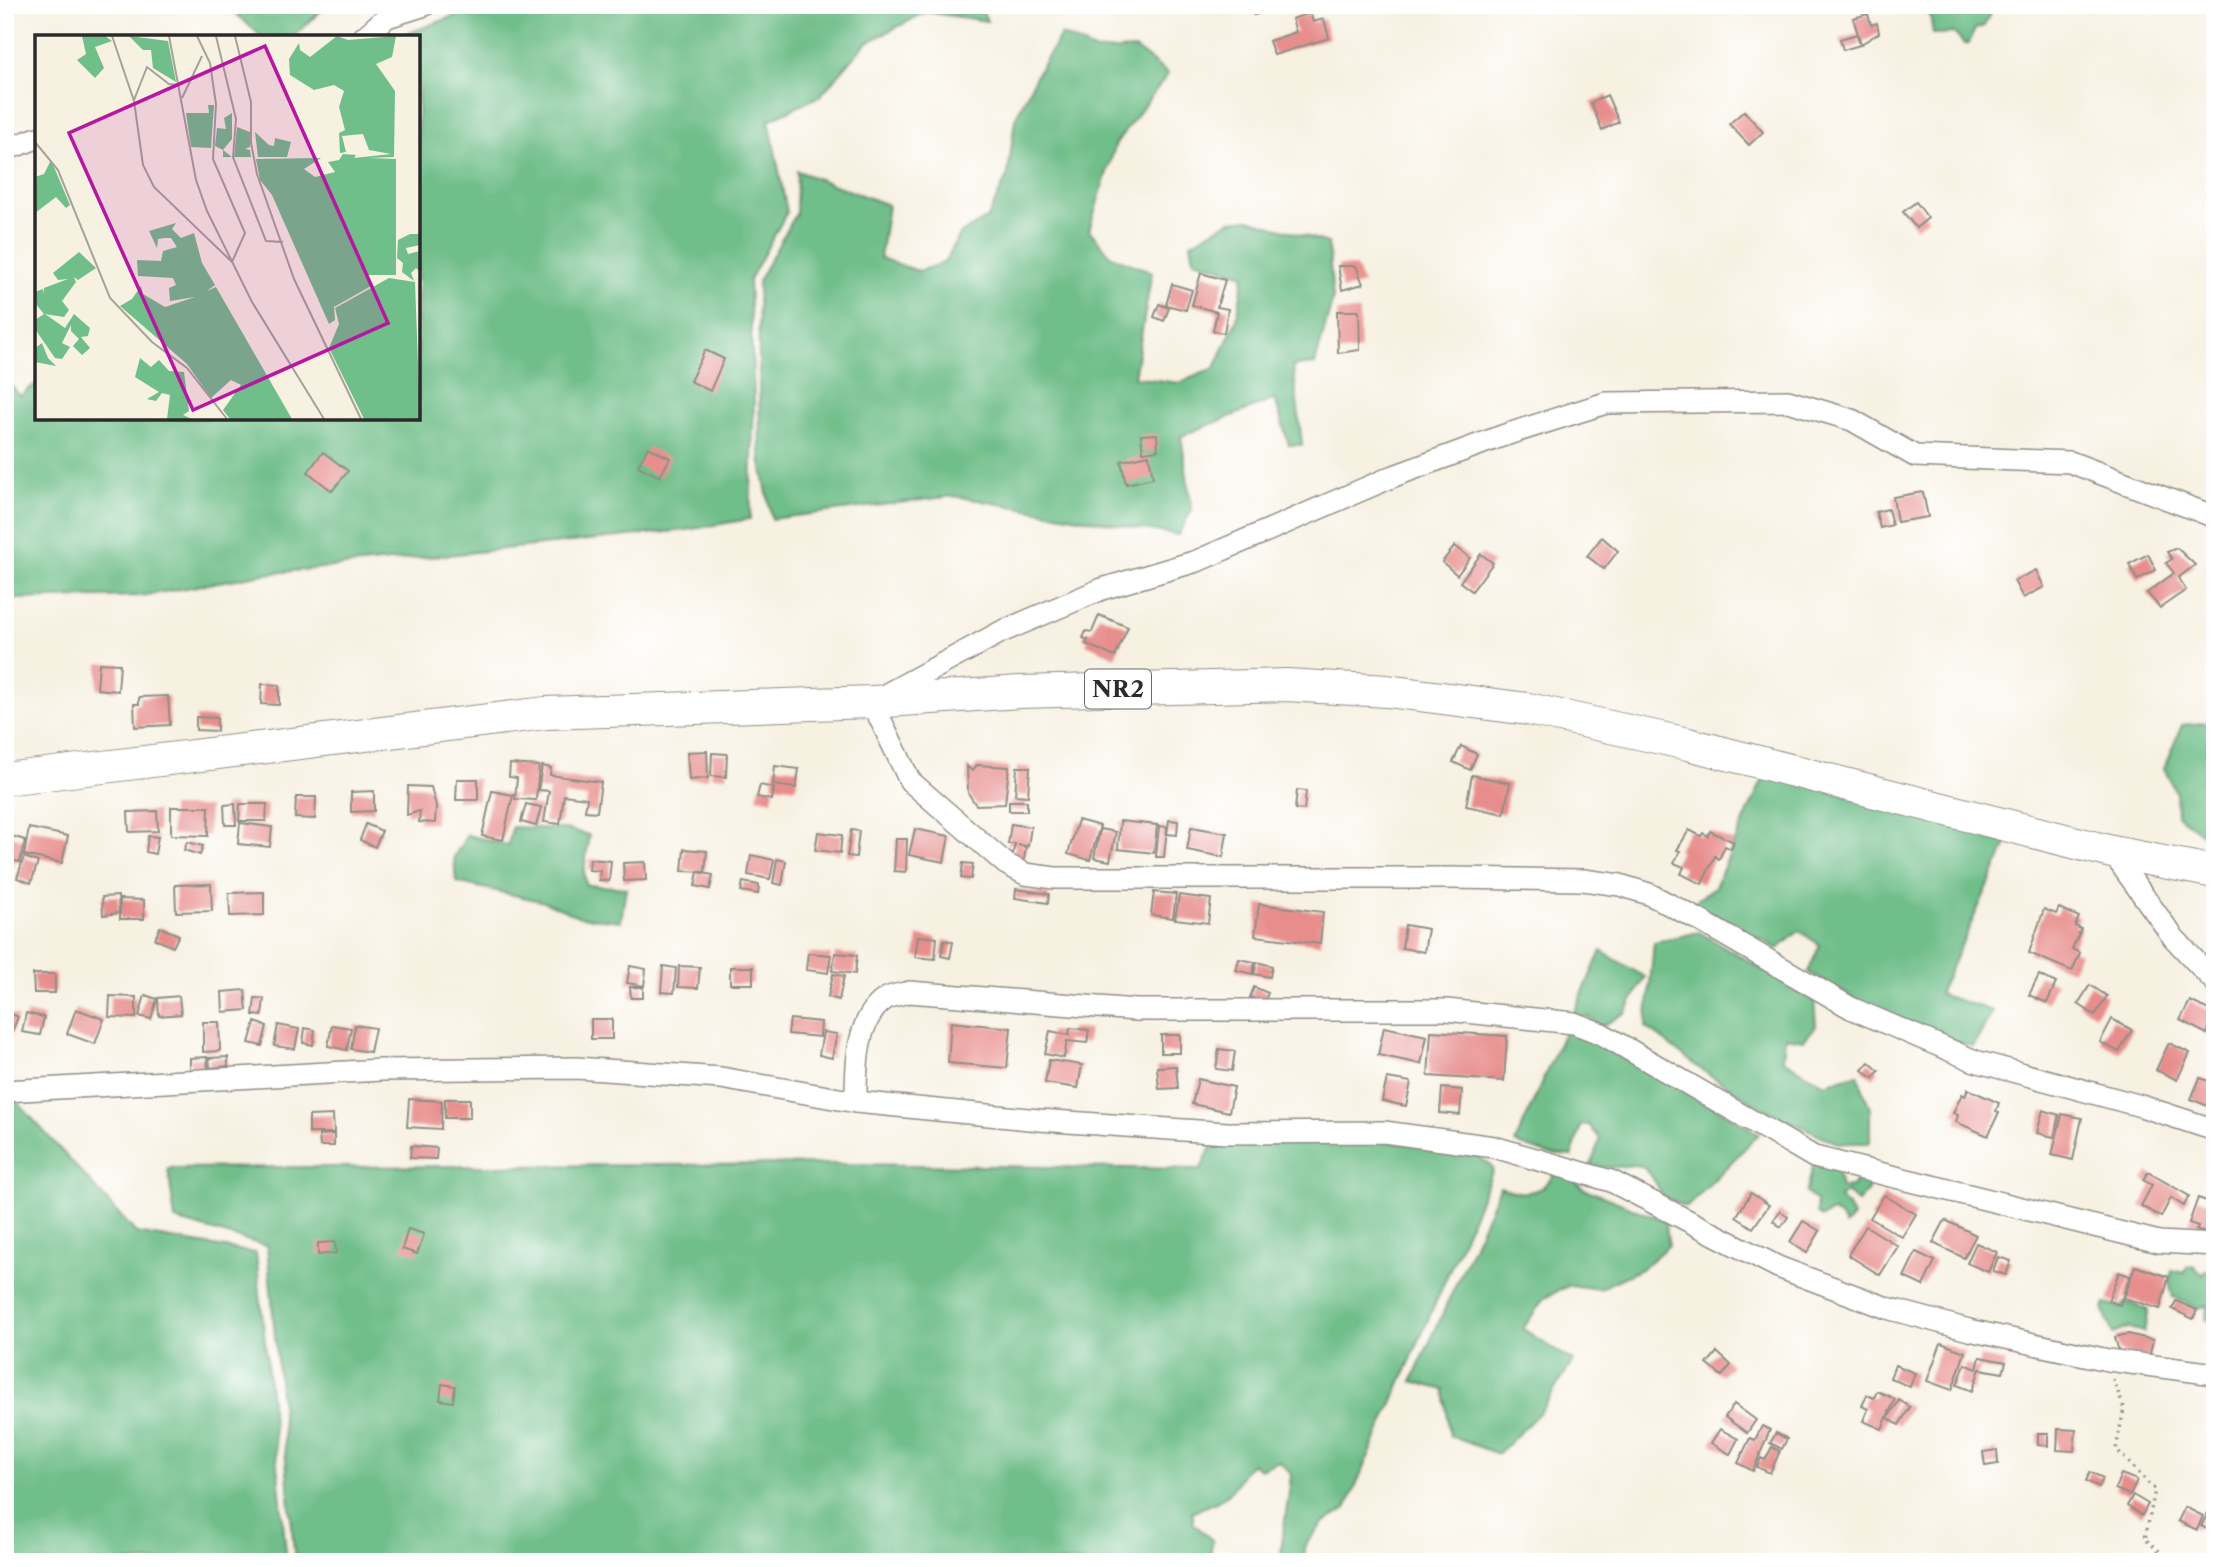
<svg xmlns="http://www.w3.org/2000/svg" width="2220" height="1567" viewBox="0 0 2220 1567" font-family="'Libre Caslon Text',serif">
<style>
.forest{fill:#70be89;stroke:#4e745a;stroke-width:2}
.building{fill:#e78e8c}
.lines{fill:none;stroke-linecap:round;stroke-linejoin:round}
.minor-casing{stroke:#918e86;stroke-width:24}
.highway-casing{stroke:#918e86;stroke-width:34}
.path{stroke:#918e86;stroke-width:3.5;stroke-dasharray:2 5;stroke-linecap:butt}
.minor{stroke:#fff;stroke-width:21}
.highway{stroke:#fff;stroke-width:32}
.labels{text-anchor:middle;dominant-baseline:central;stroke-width:5;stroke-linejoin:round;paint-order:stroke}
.shield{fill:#fff;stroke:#6b6b6b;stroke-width:2}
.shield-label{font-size:23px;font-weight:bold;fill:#2b2b2b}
.inset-road{fill:none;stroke:#a5a299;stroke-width:2}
.view{fill:#b5179e;fill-opacity:0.15;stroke:#b5179e;stroke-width:3.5}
.inset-edge{fill:none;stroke:#2b2b2b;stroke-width:3.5}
</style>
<rect width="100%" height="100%" fill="#fff"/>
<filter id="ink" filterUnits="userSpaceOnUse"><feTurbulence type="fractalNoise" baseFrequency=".0143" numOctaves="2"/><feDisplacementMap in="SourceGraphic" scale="14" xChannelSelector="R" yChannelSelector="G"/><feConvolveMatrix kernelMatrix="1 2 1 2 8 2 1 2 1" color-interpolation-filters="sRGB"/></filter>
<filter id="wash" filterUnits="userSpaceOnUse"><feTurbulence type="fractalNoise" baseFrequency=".00686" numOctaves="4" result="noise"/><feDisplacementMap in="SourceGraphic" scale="28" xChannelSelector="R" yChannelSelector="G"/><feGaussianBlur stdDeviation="1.57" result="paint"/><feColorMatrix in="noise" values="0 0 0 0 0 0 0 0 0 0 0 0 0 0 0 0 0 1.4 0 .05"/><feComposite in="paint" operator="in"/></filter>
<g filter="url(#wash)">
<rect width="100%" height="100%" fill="#f7f1e2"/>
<g class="forest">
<polygon points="198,5 327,5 293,37 262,37 235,13"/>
<polygon points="483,5 980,5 987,21 926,12 866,43 820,96 769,120 787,212 749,281 754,399 750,519 686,530 264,574 141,596 5,599 5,379 20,396 37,383 37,418 418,418 418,37 398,37"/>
<polygon points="1940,5 1994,5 1984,26 1975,29 1969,43 1964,44 1954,33 1933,34 1929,7"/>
<polygon points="1061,35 1096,51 1136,49 1168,74 1116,143 1089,230 1111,256 1152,272 1134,377 1179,383 1215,368 1237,319 1244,275 1194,260 1191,243 1230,221 1249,219 1328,243 1333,298 1315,364 1293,366 1302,445 1289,445 1275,399 1181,436 1192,510 1178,535 953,496 772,519 760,458 758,281 796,214 797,171 888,205 880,258 918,271 944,263 961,233 988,218 1008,174 1015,119 1038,72"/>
<polygon points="2215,722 2215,830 2205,836 2177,815 2176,793 2164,768 2182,725"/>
<polygon points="1766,772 2008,842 1939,994 1993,1011 1973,1047 1876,1011 1808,972 1820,945 1799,931 1778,949 1693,903 1715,887"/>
<polygon points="512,827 565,829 589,835 584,872 586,885 626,888 621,921 580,917 545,902 456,882 454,857 467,835 508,845"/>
<polygon points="1699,932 1814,999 1816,1026 1804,1040 1785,1037 1783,1060 1825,1084 1858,1074 1870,1109 1870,1143 1837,1143 1762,1108 1699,1068 1646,1027 1654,942"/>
<polygon points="1601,951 1645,977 1626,1012 1599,1028 1589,1017 1572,1017"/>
<path d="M1565,1030L1609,1042L1759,1134L1687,1207L1663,1197C1637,1143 1635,1176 1591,1165L1600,1139L1589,1125H1581L1572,1156L1547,1154L1515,1143Z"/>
<polygon points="5,1095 11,1095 136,1233 256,1253 287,1562 5,1562"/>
<path d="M1339,1137L1468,1150L1491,1165L1493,1170L1346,1509L1323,1523L1304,1547L1305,1562H1281C1281,1532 1289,1504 1291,1474L1279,1461L1260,1469L1252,1463C1242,1471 1239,1480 1232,1490C1222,1501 1206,1507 1192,1511L1194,1524L1213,1541L1208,1562H295L267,1246L175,1220L168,1168L843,1164L1201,1169L1211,1147Z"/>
<polygon points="1814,1162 1837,1167 1841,1188 1852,1187 1859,1176 1871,1177 1868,1190 1858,1202 1846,1192 1839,1198 1848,1206 1853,1217 1845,1226 1841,1217 1833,1212 1822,1217 1817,1214 1816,1201 1806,1193"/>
<path d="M1556,1170L1568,1173L1582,1188L1665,1221L1669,1245L1641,1269L1599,1289L1570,1285L1544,1298L1523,1329L1573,1361L1540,1412L1498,1454L1450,1436L1444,1390L1412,1381L1500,1187C1523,1197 1545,1194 1556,1170Z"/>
<polygon points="2194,1266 2203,1275 2206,1270 2215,1275 2215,1324 2206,1319 2207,1306 2198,1308 2173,1297 2170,1286 2172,1270 2185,1273 2187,1268"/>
<polygon points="2126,1302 2149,1310 2144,1332 2128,1328 2113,1334 2103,1309 2105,1304 2121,1308"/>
</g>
<g id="blocks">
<g class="building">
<polygon points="1246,5 1283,5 1283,6 1254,15"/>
<polygon points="1310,13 1313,22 1324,19 1329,38 1274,55 1269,41 1296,32 1292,19"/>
<polygon points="1868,14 1871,25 1877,23 1879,33 1861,44 1853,18"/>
<polygon points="1857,34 1860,45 1843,50 1840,39"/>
<polygon points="1607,95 1619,122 1602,130 1591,103"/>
<polygon points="1744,111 1763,132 1749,145 1729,124"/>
<polygon points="1916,202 1928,218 1916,228 1903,212"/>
<polygon points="1338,266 1356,266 1363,284 1342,290"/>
<polygon points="1201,273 1225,280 1217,307 1228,309 1224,333 1213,331 1217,312 1192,305"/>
<polygon points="1172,284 1192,290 1186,310 1166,305"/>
<polygon points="1159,304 1169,308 1164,321 1154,317"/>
<polygon points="1337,311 1359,311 1360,350 1338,353"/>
<polygon points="705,350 724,359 710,391 690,381"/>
<polygon points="1157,434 1158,450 1143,452 1141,435"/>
<polygon points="648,447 670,458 660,477 638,466"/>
<polygon points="323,452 348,471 332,491 308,472"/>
<polygon points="1149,455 1153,478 1126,484 1121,461"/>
<polygon points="1923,492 1928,517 1897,522 1893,497"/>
<polygon points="1888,509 1892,525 1880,528 1876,512"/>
<polygon points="1602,537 1618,551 1604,569 1587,556"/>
<polygon points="1455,546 1470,558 1457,575 1442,562"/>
<polygon points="2177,548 2195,565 2178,578 2186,590 2160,608 2147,593 2174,573 2166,563 2172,559 2167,552"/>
<polygon points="1481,554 1493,563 1472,591 1460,582"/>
<polygon points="2148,554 2156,570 2137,580 2129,564"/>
<polygon points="2036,570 2044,587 2023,598 2014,581"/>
<polygon points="1099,615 1128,627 1115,657 1086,644 1088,640 1083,638 1086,631 1092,632"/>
<polygon points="99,663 120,664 118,691 97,689"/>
<polygon points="262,684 279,685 279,705 261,704"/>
<polygon points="168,696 170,725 135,727 134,704 139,704 139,697"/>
<polygon points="196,717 217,718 217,731 196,730"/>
<polygon points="1461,746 1477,754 1470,770 1453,762"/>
<polygon points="707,751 708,778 689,780 687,752"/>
<polygon points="712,753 727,754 726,777 711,776"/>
<polygon points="510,764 539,766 536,800 515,799 517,778 509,777"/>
<polygon points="977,765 1009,767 1005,804 976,805 968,793 967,766 972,771"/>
<polygon points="542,766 551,768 550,775 601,782 597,812 585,811 587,798 564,795 560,824 544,822 549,791 538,790"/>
<polygon points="775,766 799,769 796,788 773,785"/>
<polygon points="1017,767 1030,767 1028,796 1015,795"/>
<polygon points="1472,775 1510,783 1504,814 1466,806"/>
<polygon points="457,779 478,779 478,800 456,800"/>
<polygon points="760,785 774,788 772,800 757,797"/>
<polygon points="408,786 431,787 436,806 435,823 419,822 420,811 407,815"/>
<polygon points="1297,790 1306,791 1304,810 1295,809"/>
<polygon points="374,791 374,811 351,812 351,792"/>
<polygon points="492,791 513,795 503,840 482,836"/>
<polygon points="296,797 316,797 315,819 295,818"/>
<rect x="1009" y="801" width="18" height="10"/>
<polygon points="235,804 236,825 225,825 224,805"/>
<polygon points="240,804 267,804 266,821 239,821"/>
<polygon points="526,804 541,807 536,826 521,822"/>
<polygon points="171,807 209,807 208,836 171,835"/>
<polygon points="157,811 158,831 129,832 128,812"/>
<polygon points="1078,820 1100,826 1090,860 1068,854"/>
<polygon points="1169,820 1178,821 1177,835 1167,834"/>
<polygon points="1120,821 1157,825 1154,853 1118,849"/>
<polygon points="240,823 272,827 270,847 238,844"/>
<polygon points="366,824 382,831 375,847 360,840"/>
<polygon points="1011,824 1031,827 1028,846 1018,845 1026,847 1024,860 1012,858 1015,844 1008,844"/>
<polygon points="1159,826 1167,827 1164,857 1156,857"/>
<polygon points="1191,827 1227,833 1223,857 1187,850"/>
<polygon points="29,828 68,836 62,863 24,855"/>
<polygon points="915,829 949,836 944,862 909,855"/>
<polygon points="1100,829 1116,832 1110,861 1094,858"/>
<polygon points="851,830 859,831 856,857 847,856"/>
<polygon points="1689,830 1701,836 1703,833 1708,836 1710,831 1734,842 1731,849 1725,846 1719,859 1715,856 1702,884 1681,874 1684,867 1674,863 1680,851 1677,850"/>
<polygon points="818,832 842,835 840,853 815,850"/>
<polygon points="11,836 25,840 20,862 6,859"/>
<polygon points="148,836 158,837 155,854 146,852"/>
<polygon points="896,839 907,839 906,872 894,871"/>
<polygon points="187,842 203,846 200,855 184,850"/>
<polygon points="684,849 707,851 705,872 682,871"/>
<polygon points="751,855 774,860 770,879 748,875"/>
<polygon points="24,857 38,862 31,883 17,878"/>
<polygon points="590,859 611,861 609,881 599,880 600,871 589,870"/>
<polygon points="777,859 786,861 782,885 773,883"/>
<polygon points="6,860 14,863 8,883 5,882"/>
<polygon points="645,862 646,880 624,881 623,863"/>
<polygon points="963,863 973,864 971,879 961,878"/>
<polygon points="698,872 713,875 710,889 695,886"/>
<polygon points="743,882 759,885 758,894 741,891"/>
<polygon points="211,884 212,911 176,912 175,885"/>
<polygon points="1016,889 1049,894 1048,903 1015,898"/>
<polygon points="264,892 264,915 230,916 229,893"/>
<polygon points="1154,892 1176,894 1173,918 1151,915"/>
<polygon points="1179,895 1211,899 1208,923 1175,919"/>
<polygon points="118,896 119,913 103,915 102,897"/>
<polygon points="120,899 144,900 144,919 120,919"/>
<polygon points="1259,904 1323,912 1320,944 1255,936"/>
<polygon points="2059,908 2079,917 2075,926 2081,929 2072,949 2080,953 2072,971 2029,953 2044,909 2056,914"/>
<polygon points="1405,925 1428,929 1424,952 1402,948"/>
<polygon points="160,927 179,935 173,947 155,939"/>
<polygon points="918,936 937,938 935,959 915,957"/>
<polygon points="944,940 953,942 950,958 941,956"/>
<polygon points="808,953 831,955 828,973 806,970"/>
<polygon points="835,953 857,955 855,974 832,971"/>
<polygon points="1239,959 1255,962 1253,974 1236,970"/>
<polygon points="1257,962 1272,966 1270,977 1254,974"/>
<polygon points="630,966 646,969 644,986 627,983"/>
<polygon points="663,966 676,968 674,993 661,992"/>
<polygon points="679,966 700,967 698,988 678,987"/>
<rect x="730" y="967" width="23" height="17"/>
<polygon points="33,974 55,974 55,993 34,993"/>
<polygon points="833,974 844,976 839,1000 828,997"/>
<polygon points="2039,975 2056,983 2047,1003 2029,995"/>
<polygon points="2090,985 2107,996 2095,1015 2078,1004"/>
<polygon points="630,987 643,987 643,998 631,998"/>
<polygon points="1254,987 1268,993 1264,1003 1250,997"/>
<polygon points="245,990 247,1010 223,1012 222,992"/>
<polygon points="145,995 157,999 151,1019 139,1016"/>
<polygon points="110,996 136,997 136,1018 109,1017"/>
<polygon points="179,996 181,1014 159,1016 158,998"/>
<polygon points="255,998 264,999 262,1016 253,1015"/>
<polygon points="2190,1001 2215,1013 2207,1034 2180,1020"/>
<polygon points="76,1009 104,1019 95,1044 67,1034"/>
<polygon points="26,1013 44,1017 40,1035 22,1032"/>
<polygon points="12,1014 18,1017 11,1034 5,1029"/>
<rect x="591" y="1019" width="21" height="20"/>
<polygon points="790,1019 821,1022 820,1037 788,1034"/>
<polygon points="2112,1019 2132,1030 2119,1052 2100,1042"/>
<polygon points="203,1022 219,1022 220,1051 203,1052"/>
<polygon points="255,1022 267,1026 262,1046 249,1043"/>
<polygon points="951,1022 1011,1028 1007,1068 948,1063"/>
<polygon points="278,1025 299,1029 295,1049 274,1046"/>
<polygon points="332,1025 351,1028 347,1050 328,1046"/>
<polygon points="355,1025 375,1028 370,1052 351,1049"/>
<polygon points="1384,1027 1427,1036 1421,1064 1378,1055"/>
<polygon points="305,1028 315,1030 313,1045 303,1043"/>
<polygon points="1070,1028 1089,1030 1087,1043 1067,1041 1064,1058 1045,1054 1050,1031 1069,1035"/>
<polygon points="1431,1031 1507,1036 1504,1081 1428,1076"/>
<polygon points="823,1032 837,1034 832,1058 819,1055"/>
<rect x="1161" y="1035" width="19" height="18"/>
<polygon points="2169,1043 2190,1053 2177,1080 2156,1070"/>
<polygon points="1219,1049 1235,1051 1232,1071 1216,1069"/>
<polygon points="207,1057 208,1071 190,1072 190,1058"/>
<polygon points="228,1057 228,1066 210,1068 209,1058"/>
<polygon points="1049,1060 1082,1065 1078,1088 1045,1083"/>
<polygon points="1869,1062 1879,1071 1873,1078 1862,1070"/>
<polygon points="1176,1066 1178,1088 1159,1089 1157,1067"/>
<polygon points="1387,1078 1411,1082 1406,1106 1382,1101"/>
<polygon points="2200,1078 2215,1083 2210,1107 2191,1099"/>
<polygon points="1198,1079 1234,1087 1229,1112 1192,1104"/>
<polygon points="1442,1088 1462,1090 1460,1115 1440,1113"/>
<polygon points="1968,1089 1999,1103 1996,1111 1999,1112 1988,1136 1956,1122 1958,1115 1953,1113 1962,1094 1965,1096"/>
<polygon points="409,1099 442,1101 441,1129 407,1127"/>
<rect x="445" y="1099" width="25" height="19"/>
<polygon points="2043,1110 2059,1115 2054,1137 2037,1133"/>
<polygon points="2062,1114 2082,1118 2073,1160 2052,1155"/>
<polygon points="333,1115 334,1133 309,1133 309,1116"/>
<polygon points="334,1134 334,1146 320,1146 319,1135"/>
<polygon points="411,1146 437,1148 436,1159 410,1158"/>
<polygon points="2148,1172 2189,1196 2184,1206 2171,1198 2161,1217 2141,1206 2152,1185 2143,1180"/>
<polygon points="1751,1193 1769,1205 1753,1228 1736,1217"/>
<polygon points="1884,1195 1916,1214 1902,1237 1870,1218"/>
<polygon points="2198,1198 2215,1204 2215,1240 2203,1236 2203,1232 2196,1230 2198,1226 2189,1223"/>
<polygon points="1780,1211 1788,1217 1781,1227 1773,1221"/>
<polygon points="1945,1220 1976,1235 1964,1258 1933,1243"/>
<polygon points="1803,1221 1820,1231 1807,1253 1790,1242"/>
<polygon points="1866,1226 1898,1246 1880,1275 1848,1255"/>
<polygon points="408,1229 424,1234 417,1254 402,1249"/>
<polygon points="335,1242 336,1253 318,1255 318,1243"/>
<polygon points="1976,1243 1997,1252 1988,1272 1967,1263"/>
<polygon points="1916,1252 1935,1261 1923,1286 1904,1277"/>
<polygon points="1998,1257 2011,1261 2006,1275 1993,1271"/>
<polygon points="2135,1266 2169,1277 2160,1309 2124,1298"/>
<polygon points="2119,1272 2130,1276 2120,1305 2108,1301"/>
<polygon points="2176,1301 2197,1310 2193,1319 2172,1309"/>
<polygon points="2128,1334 2153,1340 2149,1358 2119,1352 2115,1337"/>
<polygon points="1941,1343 1965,1352 1952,1390 1927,1381"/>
<polygon points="1717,1352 1731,1365 1722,1376 1707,1364"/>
<polygon points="1980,1357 2006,1362 2003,1373 1980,1369 1972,1391 1957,1385 1965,1364 1977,1369"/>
<polygon points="1895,1365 1915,1373 1910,1387 1890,1378"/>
<polygon points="442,1384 455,1386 453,1402 440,1400"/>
<polygon points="1877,1391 1895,1399 1882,1429 1863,1421 1868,1409 1862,1406 1867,1395 1874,1398"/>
<polygon points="1899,1400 1910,1407 1899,1425 1888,1418"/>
<polygon points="1734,1404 1756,1420 1747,1433 1725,1417"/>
<polygon points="1762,1426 1770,1430 1753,1471 1738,1463 1750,1438 1755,1440"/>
<polygon points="1720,1429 1738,1439 1730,1454 1711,1443"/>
<polygon points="2058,1429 2076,1430 2074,1451 2057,1450"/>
<polygon points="1776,1433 1787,1439 1782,1449 1770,1443"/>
<polygon points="2038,1433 2048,1433 2048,1446 2038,1445"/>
<polygon points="1772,1447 1780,1451 1770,1473 1757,1467 1761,1458 1765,1460"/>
<polygon points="1997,1450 1998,1464 1985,1466 1983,1452"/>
<polygon points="2090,1472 2103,1478 2099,1487 2086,1481"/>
<polygon points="2121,1474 2137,1480 2130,1495 2115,1489"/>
<polygon points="2133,1495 2148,1504 2142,1515 2127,1506"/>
<polygon points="2185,1507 2203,1516 2197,1530 2178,1521"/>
<polygon points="2209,1511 2215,1514 2213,1532 2201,1526"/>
</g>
</g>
</g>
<g filter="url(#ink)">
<use href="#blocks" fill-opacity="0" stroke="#918e86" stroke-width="2"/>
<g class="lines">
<g class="minor-casing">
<g id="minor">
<polyline points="364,37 387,17 425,5"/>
<polyline points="5,150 37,138"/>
<polyline points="2215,517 2070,462 1915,456 1852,420 1788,401 1606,403 1502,436 1394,476 1197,561 1102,589 1001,632 872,702 910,781 1006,864 1025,874 1055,878 1451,878 1583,880 1620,885 1649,894 1699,920 1851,1008 1975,1061 2141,1106 2215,1130"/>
<polyline points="2112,852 2173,937 2215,982"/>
<polyline points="5,1091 381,1070 576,1068 721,1078 856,1102 1039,1120 1227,1133 1384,1132 1494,1147 1611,1181 1778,1267 1887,1308 1969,1330 2108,1360 2215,1374"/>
<path d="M856,1102C856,1070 855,1017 887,998C893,995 902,994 909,992L1136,1010H1446L1574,1023L1602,1034L1814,1157L2159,1242L2215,1245"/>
</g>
</g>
<g class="highway-casing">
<polyline id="highway" points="5,779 546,713 872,702 1020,692 1287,685 1387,691 1528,709 1688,744 2112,852 2215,872"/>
</g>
<polyline class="path" points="2113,1379 2124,1408 2116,1449 2155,1490 2145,1539 2172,1562"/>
<use href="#minor" class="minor"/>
<use href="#highway" class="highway"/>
</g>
</g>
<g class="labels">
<rect class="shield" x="1085" y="669.5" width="66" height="39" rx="5"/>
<g class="shield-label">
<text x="1118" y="689">NR2</text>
</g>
</g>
<g transform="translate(35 35)">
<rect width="385" height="385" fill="#f7f1e2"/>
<path d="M47,1H70L77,6L60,12L69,33L60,43L42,25L51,19ZM94,1L133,6L141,47L118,33L116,15H108ZM302,1L313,5L361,1L357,22L341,29L360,56L359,122L333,123L361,124V240H333L338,250L299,272L300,285L294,289L237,160L225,145L221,124L286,123L269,134L280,142L300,137L293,127L304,125L308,119L321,120L319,123L356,119L334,115L328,99L307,101L311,117L305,118L304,98L310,95L304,72L309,56L299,50L279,55L255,40L254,24L264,8L265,15L275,22ZM173,70H179L176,113L156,112L151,78H174ZM197,78V104L188,115L197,122H188V115L180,111L182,93L191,94L189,83ZM202,92L215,97V112L210,114L215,115L216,122H199ZM220,97L234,110L239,111L240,103L256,107L252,122H223ZM16,125L35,170L31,173L21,162L0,178V142L9,139ZM141,188L137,194L146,203L159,198L167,228L180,250L172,256L181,252L257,384H195L188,375L206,350L196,345L176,363L152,329L85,271L97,264L106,251L108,259L130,272L160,262L135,266L134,253L141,250L138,243L103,241L102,225L126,226L128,216L142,212L136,203H129L123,204L122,213L114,196ZM375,199H385V210L371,213L373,219L385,216V237L381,233L376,238L379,246L367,237L368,228L362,223L363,205ZM44,217L61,233L43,245L39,242L41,247L27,266L34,275L29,282L10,279L30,293L39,279L55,293L53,301L46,302L55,313L47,320L38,311L44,304L36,296V290L27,308L35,312L27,324L20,323L0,294V285L9,279L0,268V257L8,254V260L9,253L33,244L23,245L18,238ZM354,243L380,247L385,384H329L294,313L304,289L300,273ZM7,308L13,323L21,331L0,327V313ZM105,323L116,332L124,325L134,336L149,337L154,376L148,380L157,384H132L135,360L127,358L121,366L112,364L124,357L100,342Z" fill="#70be89"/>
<path class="inset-road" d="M77,1L99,66L108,130L119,152L197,227L210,198L178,124L181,69L175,28L162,1M134,1L161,145L172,176L217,267L289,384M181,1L201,84L198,122L231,206L248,207M200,1L216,67V108L222,139L259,244L326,384M147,63L167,21M99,65L112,32L134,49L143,50M0,107L23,135L75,263L117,307L152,333L192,384"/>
<path class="view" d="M230,11L353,288L158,375L34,98Z"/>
<rect width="385" height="385" class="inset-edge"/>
</g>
<rect width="2220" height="1567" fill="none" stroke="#fff" stroke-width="28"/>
</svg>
